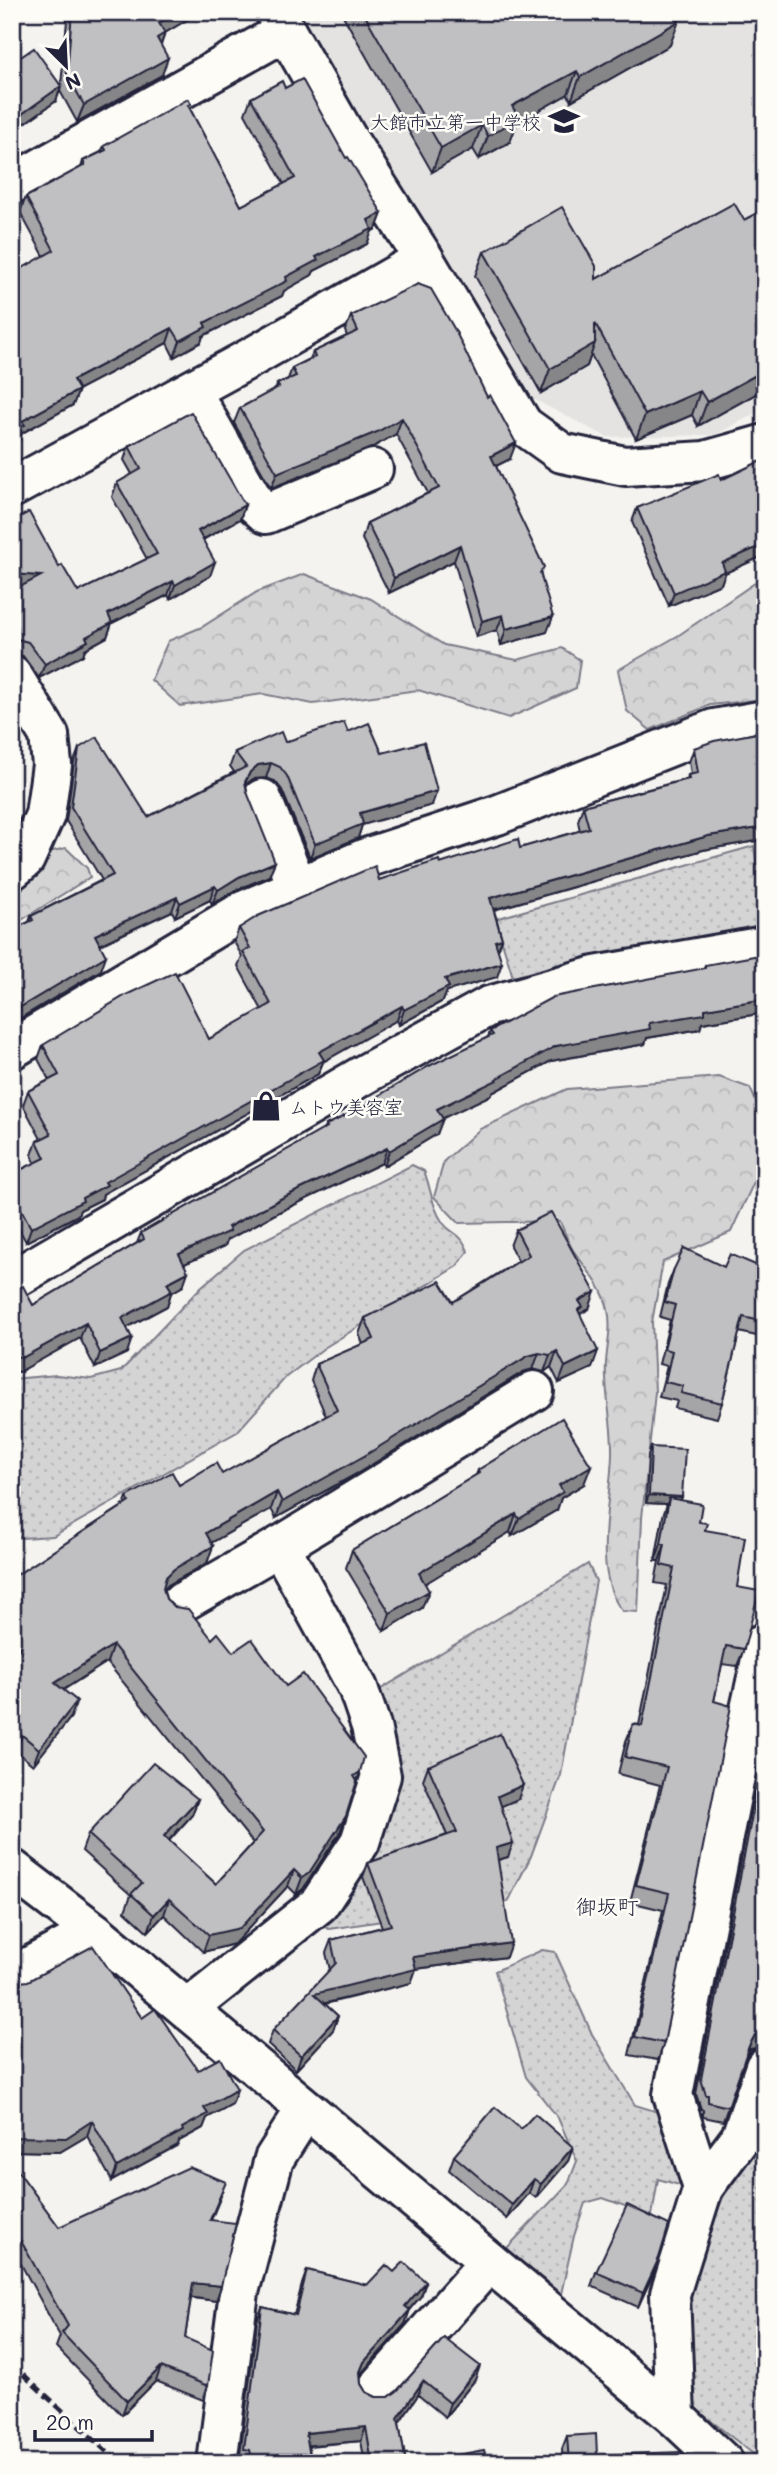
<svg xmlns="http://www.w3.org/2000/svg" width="777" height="2475" viewBox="0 0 777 2475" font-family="Mali,'Klee One',sans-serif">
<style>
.built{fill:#e4e3e2}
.green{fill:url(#green-dots);stroke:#7c7b88;stroke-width:2}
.forest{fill:url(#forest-crowns);stroke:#7c7b88;stroke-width:2}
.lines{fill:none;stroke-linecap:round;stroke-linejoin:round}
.minor-casing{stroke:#22223b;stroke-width:44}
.minor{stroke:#fdfcf7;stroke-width:38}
.rail{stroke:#22223b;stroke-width:5;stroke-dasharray:10 5;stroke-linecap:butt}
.wall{fill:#a5a4a7;stroke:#22223b;stroke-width:2}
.shaded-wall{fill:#868688;stroke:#22223b;stroke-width:2}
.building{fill:#c0bfc2;stroke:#22223b;stroke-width:2}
.labels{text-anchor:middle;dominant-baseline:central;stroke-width:5;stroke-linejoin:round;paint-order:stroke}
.poi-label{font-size:19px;fill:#22223b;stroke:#fdfcf7;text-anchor:end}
.neighbourhood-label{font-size:21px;fill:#22223b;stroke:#fdfcf7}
</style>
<defs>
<pattern id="green-dots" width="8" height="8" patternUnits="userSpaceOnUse" patternTransform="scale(1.75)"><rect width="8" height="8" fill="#d5d4d5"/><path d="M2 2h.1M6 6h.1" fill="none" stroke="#b7b6b8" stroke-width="1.8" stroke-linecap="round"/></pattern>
<pattern id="forest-crowns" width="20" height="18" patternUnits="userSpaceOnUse" patternTransform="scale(1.75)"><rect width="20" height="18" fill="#d5d4d5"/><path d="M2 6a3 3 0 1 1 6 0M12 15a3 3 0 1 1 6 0" fill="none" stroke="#b7b6b8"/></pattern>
</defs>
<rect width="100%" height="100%" fill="#f4f3ef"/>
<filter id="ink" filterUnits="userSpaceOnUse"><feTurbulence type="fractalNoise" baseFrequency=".0143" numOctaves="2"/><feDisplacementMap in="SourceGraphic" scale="14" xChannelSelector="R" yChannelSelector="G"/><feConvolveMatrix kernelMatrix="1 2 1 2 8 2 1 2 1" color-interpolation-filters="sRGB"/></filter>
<g filter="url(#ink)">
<polygon class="built" points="297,12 765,12 765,408 715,435 607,437 531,398"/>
<g class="green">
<polygon points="754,846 765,924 513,977 495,919"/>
<path d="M412,1165L424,1171C431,1188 432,1208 443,1223C453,1236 460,1231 468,1251L457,1266L324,1348L286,1377L237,1432L53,1536L22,1538L12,1534V1379L57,1375L91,1379L121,1371L201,1287L244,1250Z"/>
<polygon points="588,1564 596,1581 561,1775 531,1856 508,1902 329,1929 318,1924 387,1816 394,1743 378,1691"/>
<polygon points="542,1950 555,1952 592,2034 635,2105 668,2115 690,2188 658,2179 652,2216 603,2198 585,2203 574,2236 561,2294 506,2249 568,2184 577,2161 558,2118 526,2077 495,1971"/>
<polygon points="765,2097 765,2455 757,2457 687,2402 684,2293 724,2195 747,2147"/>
</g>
<g class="forest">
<polygon points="304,574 371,599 444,645 517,660 562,648 580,660 576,688 509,718 418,690 313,704 263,694 180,706 151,680 168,641 202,627 257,592"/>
<polygon points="765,576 765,699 710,705 650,730 627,711 618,670 679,635"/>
<polygon points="66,848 87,868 90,877 12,926 12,885 44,853"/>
<path d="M719,1077L750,1088L762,1114L759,1171L731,1232L663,1262L652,1322L655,1392L642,1518L638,1612L622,1611C591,1570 611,1502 612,1454C613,1424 604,1393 606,1363C607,1345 612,1328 608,1310C604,1287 586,1269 573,1250C568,1242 564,1231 560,1221L459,1223L434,1197L444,1161L480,1129L567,1089Z"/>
</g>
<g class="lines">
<g class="minor-casing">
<g id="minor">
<polyline points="275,12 347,138 424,259 523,425 562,453 625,466 705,461 765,444"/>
<polyline points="12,184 286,31"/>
<polyline points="191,391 256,505 266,514 373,469"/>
<polyline points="12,488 252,357 424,259"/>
<polyline points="12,675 49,735 52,765 45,815 25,859 12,870"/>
<polyline points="262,799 298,888"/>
<polyline points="12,1049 243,911 366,858 497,815 714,729 765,720"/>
<polyline points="12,1280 365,1074 489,1006 595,976 765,946"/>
<polyline points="179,1604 280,1546 534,1391"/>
<polyline points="12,1869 97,1934 675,2417 724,2463"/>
<polyline points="12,1976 94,1932"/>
<polyline points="187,2009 319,1904 360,1842 381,1776 371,1726 358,1688 280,1546"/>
<polyline points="703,2188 741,2137 765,2067"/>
<polyline points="376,2390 489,2262"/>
<polyline points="675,2417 670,2294 703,2188 673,2095 734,1781 765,1642"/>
<polyline points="217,2463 239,2292 274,2159 305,2110"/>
</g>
</g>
<use href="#minor" class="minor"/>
<polyline class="rail" points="12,2364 119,2463"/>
</g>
<g class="wall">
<polygon points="70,12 200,12 165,33 161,45 162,75 77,122 60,91 61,88 56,101 12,132 12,63 61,85 67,20"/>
<polygon points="341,12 679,12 676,17 670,45 571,101 568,94 517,123 510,142 479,159 473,149 432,172"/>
<polygon points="285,88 346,158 382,213 376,229 372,231 367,244 314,271 312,275 284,291 282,296 203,336 201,342 174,357 167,343 79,389 73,405 22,433 19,441 44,256 20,212 26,197 81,168 83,161 101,152 104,146 189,107 241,206 284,184 245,114 251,98"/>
<polygon points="765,209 765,389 698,426 692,415 636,439 591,355 587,366 541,393 475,276 484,252 596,279 744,220"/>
<polygon points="351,316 510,459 496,466 541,575 547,632 501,645 497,630 476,637 454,561 389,593 362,539 367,523 428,493 396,434 371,448 271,488 234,423 240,408 276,389 277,384 288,379 292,368 310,359 313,352 347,336 345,331"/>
<polygon points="129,446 245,505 240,519 203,540 210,576 170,599 168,595 112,623 107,637 85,649 83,655 39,678 23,656 12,653 12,591 59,567 78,592 147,559 112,497 117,483 132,474 124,460"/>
<polygon points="765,459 765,555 725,573 721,584 669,606 632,522 637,508 721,480"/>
<polygon points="765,728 765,857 762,840 703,850 494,910 502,939 498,950 497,977 447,991 443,1001 399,1025 397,1020 323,1062 318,1074 103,1194 102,1199 80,1210 78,1215 26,1242 12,1216 12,1174 35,1163 32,1155 37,1141 41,1139 23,1105 28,1091 49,1080 38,1059 43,1045 209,1039 262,1010 238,966 242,956 234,942 239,928 379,880 440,864 520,848 580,831 578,821 583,806 687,779 688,775 691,774 689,762 694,748 755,733 756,731"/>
<polygon points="348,732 382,753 432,805 362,825 358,838 310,858 282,790 275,781 266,778 253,779 246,785 247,792 269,876 234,891 212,904 210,900 175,917 172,911 100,945 101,970 12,1023 12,930 29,922 31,916 102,880 66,821 74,762 79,748 148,817 234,772 230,766 235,752 285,742"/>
<polygon points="705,965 765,1013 702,1023 700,1029 647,1038 645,1044 551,1061 492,1093 491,1095 442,1118 437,1134 384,1166 382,1163 277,1213 227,1240 225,1246 184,1264 183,1286 171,1293 167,1306 127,1327 127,1353 95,1368 80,1338 19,1372 12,1371 12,1292 33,1305 137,1243 141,1233 325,1129 326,1125 367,1105 368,1102 488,1037 490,1031 703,969"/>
<polygon points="765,1166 765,1194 755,1189"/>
<polygon points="516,1230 589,1309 580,1314 592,1368 559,1383 551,1367 544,1372 533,1369 523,1372 358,1473 276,1518 271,1509 211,1543 213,1546 207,1563 168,1585 164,1590 166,1599 212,1639 286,1686 360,1772 340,1832 303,1889 296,1894 288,1886 234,1944 203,1952 164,1915 148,1932 125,1911 131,1895 82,1851 88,1834 198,1799 192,1815 169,1841 216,1884 253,1843 107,1662 63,1690 71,1717 33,1765 16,1751 12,1756 12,1578 124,1505 127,1497 222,1474 326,1416 311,1381 316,1364 363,1344 359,1334 365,1318 453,1302 518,1261 510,1246"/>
<polygon points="724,1267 765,1269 765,1338 739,1332 722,1403 717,1418 675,1408 677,1401 659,1397 667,1366 659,1364 670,1320 660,1317 668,1284 674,1269"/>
<polygon points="651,1447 681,1500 705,1530 737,1587 744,1649 737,1666 722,1664 714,1701 664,2043 658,2060 629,2055 663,1910 630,1902 660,1785 618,1774 626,1741 633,1724 639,1725 667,1585 655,1583 659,1561 655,1561 663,1516 667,1504 646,1503 648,1455"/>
<polygon points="478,1470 584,1484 561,1498 557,1510 512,1536 510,1532 425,1583 422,1608 384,1631 346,1568 352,1550 476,1475"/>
<polygon points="428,1766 518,1799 501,1806 508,1857 498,1860 506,1957 416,1969 411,1983 325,2004 338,2016 333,2030 296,2070 268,2044 273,2030 330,1970 326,1953 331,1940 382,1927 363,1877 368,1863 447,1835 423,1780"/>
<polygon points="758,1784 756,2048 750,2049 745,2058 723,2121 703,2117 703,2110 701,2109 696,2094 753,1798"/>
<polygon points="12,1983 142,2018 198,2070 237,2089 232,2104 207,2118 203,2128 179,2141 178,2145 112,2181 87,2136 60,2152 12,2151"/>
<polygon points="521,2129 573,2147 568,2161 536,2198 529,2193 507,2219 449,2170 454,2156"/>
<polygon points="12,2163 59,2227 221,2196 211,2220 221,2286 216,2301 191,2298 185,2338 208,2386 203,2400 156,2381 122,2415 56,2347 60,2336 16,2255"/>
<polygon points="659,2258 654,2272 638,2307 591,2286 596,2272"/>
<polygon points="307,2270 367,2285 394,2272 426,2282 421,2296 409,2310 405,2324 360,2375 361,2384 366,2392 376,2397 389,2397 397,2391 444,2338 475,2380 445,2417 418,2395 399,2423 406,2463 365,2463 361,2441 309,2446 311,2463 239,2463 257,2321 262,2307 294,2315 302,2284"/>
<polygon points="567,2436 597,2455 682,2463 563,2463 562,2449"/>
</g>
<g class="shaded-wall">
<polygon points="177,12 200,12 153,40 159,23"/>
<polygon points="679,21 670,45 571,101 580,77"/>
<polygon points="165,33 159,50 157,38"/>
<polygon points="168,58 162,75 77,122 84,105"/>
<polygon points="577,71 568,94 517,123 510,142 479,159 488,136 512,106"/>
<polygon points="61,86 56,101 12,132 12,121"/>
<polygon points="482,125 473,149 432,172 441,148"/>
<polygon points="382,213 376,229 372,231 367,244 314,271 312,275 284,291 282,296 203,336 201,342 174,357 180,341 204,323 286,277 316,257 368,220"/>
<polygon points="172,328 167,343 68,395 73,380"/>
<polygon points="595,343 587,366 541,393 550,369"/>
<polygon points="765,370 765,389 698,426 707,402"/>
<polygon points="79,390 73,405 22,433 19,441 12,445 12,432 22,421"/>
<polygon points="700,391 692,415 636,439 645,415"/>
<polygon points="402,418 396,434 371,448 271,488 277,473"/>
<polygon points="516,443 510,459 486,471 491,456"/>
<polygon points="245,505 240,519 193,545 198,531"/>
<polygon points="765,544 765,555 725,573 721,584 669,606 674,593 722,563"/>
<polygon points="460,545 454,561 389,593 394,578"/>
<polygon points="215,562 210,576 170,599 175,585"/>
<polygon points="12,574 41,576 35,590 12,589"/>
<polygon points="173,581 168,595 112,623 107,637 85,649 83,655 39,678 45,664 86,637 108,614"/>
<polygon points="503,615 497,630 476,637 482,621"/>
<polygon points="553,617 547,632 501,645 506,629"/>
<polygon points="17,639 12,653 12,640"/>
<polygon points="271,763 266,778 253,779 244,786 250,772 258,765"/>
<polygon points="437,791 432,805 362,825 358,838 310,858 315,844 360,813"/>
<polygon points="765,827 765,833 762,840 703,850 485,912 490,898 708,836"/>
<polygon points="275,862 269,876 234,891 212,904 218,890 239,877"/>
<polygon points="215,886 210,900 175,917 180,903"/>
<polygon points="177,897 172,911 90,949 95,935"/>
<polygon points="502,939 497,953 495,941"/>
<polygon points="106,956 101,970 12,1023 12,1012"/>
<polygon points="502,963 497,977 447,991 443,1001 399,1025 404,1010 445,979"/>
<polygon points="765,999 765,1013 702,1023 700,1029 647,1038 645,1044 551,1061 492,1093 491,1095 431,1124 437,1109 556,1046 705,1009"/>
<polygon points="402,1006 397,1020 323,1062 318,1074 103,1194 102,1199 80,1210 78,1215 26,1242 31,1228 82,1198 105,1182 319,1052"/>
<polygon points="443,1119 437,1134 384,1166 389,1151"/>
<polygon points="387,1148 382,1163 277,1213 227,1240 225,1246 173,1269 179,1254 282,1198"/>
<polygon points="188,1272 183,1286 171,1293 167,1306 117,1333 122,1318 167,1283"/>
<polygon points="595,1292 589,1309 580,1314 577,1324 579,1301"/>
<polygon points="86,1323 80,1338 19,1372 12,1371 12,1356"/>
<polygon points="132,1338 127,1353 95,1368 100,1353"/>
<polygon points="557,1351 551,1367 544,1372 550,1355"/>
<polygon points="598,1351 592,1368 559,1383 565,1367"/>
<polygon points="539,1353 533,1369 523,1372 358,1473 276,1518 282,1502 528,1356"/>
<polygon points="591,1466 584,1484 561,1498 557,1510 512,1536 519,1519 559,1485"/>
<polygon points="277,1492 271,1509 200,1549 206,1533"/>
<polygon points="649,1495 682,1497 679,1505 669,1498 667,1504 646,1503"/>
<polygon points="516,1514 510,1532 413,1591 419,1573"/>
<polygon points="661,1544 665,1544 659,1561 655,1561"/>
<polygon points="213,1546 207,1563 168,1585 160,1594 166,1577 174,1569"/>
<polygon points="429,1591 422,1608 384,1631 390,1613"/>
<polygon points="113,1645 107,1662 49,1699 55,1683"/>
<polygon points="77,1701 71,1717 33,1765 39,1749"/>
<polygon points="22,1735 16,1751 12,1756 12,1746"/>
<polygon points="523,1785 518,1799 493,1810 498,1796"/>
<polygon points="198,1799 192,1815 158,1852 164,1836"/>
<polygon points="346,1816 340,1832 303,1889 296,1894 302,1878"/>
<polygon points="513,1843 508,1857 491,1862 496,1848"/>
<polygon points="294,1870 288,1886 234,1944 203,1952 209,1935"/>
<polygon points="169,1899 164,1915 148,1932 154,1915"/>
<polygon points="511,1943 506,1957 416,1969 411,1983 309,2007 314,1994 413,1957"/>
<polygon points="338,2016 333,2030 296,2070 301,2056"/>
<polygon points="761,2034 756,2048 750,2049 744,2060 749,2046 755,2035"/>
<polygon points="237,2089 232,2104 207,2118 203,2128 179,2141 178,2145 112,2181 117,2167 182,2128 204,2108"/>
<polygon points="92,2121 87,2136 60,2152 12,2151 12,2137"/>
<polygon points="573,2147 568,2161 536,2198 541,2184"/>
<polygon points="534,2179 529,2193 507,2219 512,2205"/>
<polygon points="21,2241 16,2255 12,2258 12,2247"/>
<polygon points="659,2258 654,2272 638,2307 643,2293"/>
<polygon points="426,2282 421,2296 400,2320 405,2306"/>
<polygon points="193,2283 221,2286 216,2301 188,2297"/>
<polygon points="410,2310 405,2324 359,2376 355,2386 364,2362"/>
<polygon points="480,2366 475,2380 445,2417 450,2403"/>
<polygon points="161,2367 156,2381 122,2415 127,2401"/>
<polygon points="423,2381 418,2395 393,2431 398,2418"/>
<polygon points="366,2427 361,2441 301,2446 306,2433"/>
</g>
<g class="building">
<polygon points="72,12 177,12 159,23 165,33 157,38 168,58 84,105 67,74"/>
<polygon points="363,12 674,12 679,21 580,77 577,71 512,106 519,118 488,136 482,125 441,148"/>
<polygon points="34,48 61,86 12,121 12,63"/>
<polygon points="302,79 346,158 348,157 382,213 368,220 372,229 316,257 318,260 286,277 287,281 204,323 206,327 180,341 172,328 73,380 79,390 22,421 25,425 12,432 12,274 54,250 26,197 85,165 83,161 106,150 104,146 188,99 191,104 188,105 241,206 295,178 251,98 282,81 285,88"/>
<polygon points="734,203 744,220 765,209 765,370 707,402 700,391 645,415 595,323 595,343 550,369 484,252 562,207 596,266 596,279"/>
<polygon points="418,284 431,289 455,330 487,397 490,395 516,443 491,456 544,567 540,573 553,617 506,629 503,615 482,621 460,545 394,578 367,523 439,488 402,418 377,432 277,473 240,408 279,387 277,384 296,376 292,368 315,357 313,352 358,331 351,316"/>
<polygon points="191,412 245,505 198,531 215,562 175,585 173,581 108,614 112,623 86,637 88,641 45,664 28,642 17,639 12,640 12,591 41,576 12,574 12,521 29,512 59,567 62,565 78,592 157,554 117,483 141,469 129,446"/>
<polygon points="765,459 765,544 722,563 725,571 674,593 637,508 719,474 721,480"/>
<polygon points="344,722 348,732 369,723 382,753 424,742 437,791 360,813 363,824 315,844 287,776 280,767 271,763 258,765 250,772 245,782 247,792 275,862 239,877 218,890 215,886 180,903 177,897 95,935 106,956 12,1012 12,930 33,920 31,916 113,875 71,807 79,748 97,737 148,817 246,767 235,752 281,732 285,742"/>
<polygon points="765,728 765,827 708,836 490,898 502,939 495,941 502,963 445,979 449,987 404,1010 402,1006 319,1052 324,1060 105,1182 107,1185 82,1198 83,1201 31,1228 12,1192 12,1174 45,1158 37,1141 51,1134 28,1091 59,1075 43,1045 126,995 175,972 209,1039 271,1004 243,952 250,948 239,928 258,916 375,866 379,880 439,860 440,864 518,839 520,848 589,828 583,806 689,779 688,775 698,773 694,748 714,741 757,733 756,731"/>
<polygon points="12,803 18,819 15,826 12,827"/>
<polygon points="765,954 765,999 705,1009 705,1014 649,1023 650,1029 556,1046 496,1079 497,1080 437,1109 443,1119 389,1151 387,1148 282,1198 228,1227 230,1231 179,1254 188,1272 167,1283 172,1291 122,1318 132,1338 100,1353 86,1323 24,1357 12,1356 12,1292 23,1286 33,1305 144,1239 141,1233 327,1127 326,1125 370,1104 368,1102 429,1066 493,1035 490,1031 553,997 705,968 705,965"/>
<polygon points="765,1166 765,1177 760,1174"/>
<polygon points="551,1212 595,1292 579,1301 583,1307 578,1310 598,1351 565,1367 557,1351 550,1355 539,1353 528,1356 364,1456 282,1502 277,1492 206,1533 213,1546 174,1569 166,1577 163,1588 166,1599 175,1607 188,1609 212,1639 218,1633 233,1652 252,1639 286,1686 303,1674 364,1757 360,1772 354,1776 357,1781 346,1816 309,1873 302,1878 294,1870 240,1928 209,1935 169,1899 154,1915 131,1894 142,1883 88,1834 153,1763 198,1799 164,1836 216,1884 263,1832 113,1645 55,1683 77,1701 39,1749 22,1735 12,1746 12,1657 21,1647 12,1643 12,1578 129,1502 127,1497 172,1472 179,1485 216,1463 222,1474 337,1410 316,1364 374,1339 365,1318 440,1281 453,1302 529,1255 516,1230"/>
<polygon points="684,1248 724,1267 730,1254 765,1269 765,1322 743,1317 722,1403 681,1393 683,1386 665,1382 672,1351 664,1349 675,1305 665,1302 674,1269"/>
<polygon points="562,1418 591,1466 559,1485 563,1492 519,1519 516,1514 419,1573 429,1591 390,1613 352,1550 479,1473 478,1470"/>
<polygon points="651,1447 685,1449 682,1497 649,1495"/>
<polygon points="669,1498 702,1504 699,1522 707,1523 705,1530 745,1537 737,1587 759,1591 744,1649 726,1646 714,1701 731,1706 664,2043 635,2037 669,1893 636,1885 667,1767 625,1757 633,1724 642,1726 674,1568 661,1565 665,1544 661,1544"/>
<polygon points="12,1524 16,1525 12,1536"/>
<polygon points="500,1734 523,1785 498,1796 513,1843 496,1848 511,1943 413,1957 416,1969 314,1994 338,2016 301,2056 273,2030 336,1963 331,1940 391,1925 368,1863 457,1832 428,1766"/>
<polygon points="758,1784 765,1786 765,2019 761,2034 755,2035 749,2046 728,2107 708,2102 708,2095 706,2095 701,2079"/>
<polygon points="93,1946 142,2018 155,2009 198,2070 220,2058 237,2089 204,2108 208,2114 182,2128 183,2131 117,2167 92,2121 66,2138 12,2137 12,2047 20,2047 12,2035 12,1983 28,1981"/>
<polygon points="495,2107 521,2129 535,2114 573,2147 541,2184 534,2179 512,2205 454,2156"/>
<polygon points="12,2163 59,2227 189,2167 226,2182 210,2220 236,2223 221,2286 193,2283 185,2338 213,2350 208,2386 161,2367 127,2401 62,2333 68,2326 21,2241 12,2247"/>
<polygon points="627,2205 669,2225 659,2258 643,2293 596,2272"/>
<polygon points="404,2262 426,2282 405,2306 410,2310 364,2362 360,2372 361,2384 366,2392 376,2397 389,2397 397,2391 444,2338 480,2366 450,2403 423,2381 398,2418 406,2463 372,2463 366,2427 306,2433 311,2463 253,2463 250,2450 244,2449 262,2307 296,2315 307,2270 367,2285 386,2265 394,2272"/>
<polygon points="596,2434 597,2455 682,2452 682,2463 563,2463 569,2462 567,2436"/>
<polygon points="484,2450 487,2463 416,2463"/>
</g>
</g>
<defs>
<g id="school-bare" transform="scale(2.415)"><path d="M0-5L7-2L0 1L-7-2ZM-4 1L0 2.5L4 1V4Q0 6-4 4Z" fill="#22223b" stroke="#fdfcf7" stroke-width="2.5" paint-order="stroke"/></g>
<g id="shop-bare" transform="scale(2.415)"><path d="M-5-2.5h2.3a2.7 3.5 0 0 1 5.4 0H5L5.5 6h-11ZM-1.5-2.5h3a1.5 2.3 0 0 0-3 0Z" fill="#22223b" stroke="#fdfcf7" stroke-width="2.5" paint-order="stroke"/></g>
</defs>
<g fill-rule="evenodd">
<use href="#school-bare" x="564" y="121"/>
<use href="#shop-bare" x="266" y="1106"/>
</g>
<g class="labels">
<g class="poi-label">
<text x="541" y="121">大館市立第一中学校</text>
<text x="289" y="1106" text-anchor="start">ムトウ美容室</text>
</g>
<g class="neighbourhood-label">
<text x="607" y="1905">御坂町</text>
</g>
</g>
<rect width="777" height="2475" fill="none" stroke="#fdfcf7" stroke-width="42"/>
<rect x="21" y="21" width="735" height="2433" fill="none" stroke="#22223b" stroke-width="2.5" filter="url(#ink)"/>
<g transform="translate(66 66) rotate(156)" stroke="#fdfcf7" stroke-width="5" paint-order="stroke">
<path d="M0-5L12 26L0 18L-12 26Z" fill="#22223b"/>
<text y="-10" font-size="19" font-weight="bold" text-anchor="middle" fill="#22223b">N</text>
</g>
<path d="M35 2430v10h117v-10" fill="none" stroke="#22223b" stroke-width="3.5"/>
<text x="46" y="2430" font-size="21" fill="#22223b" stroke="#fdfcf7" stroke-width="5" paint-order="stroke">20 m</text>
</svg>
